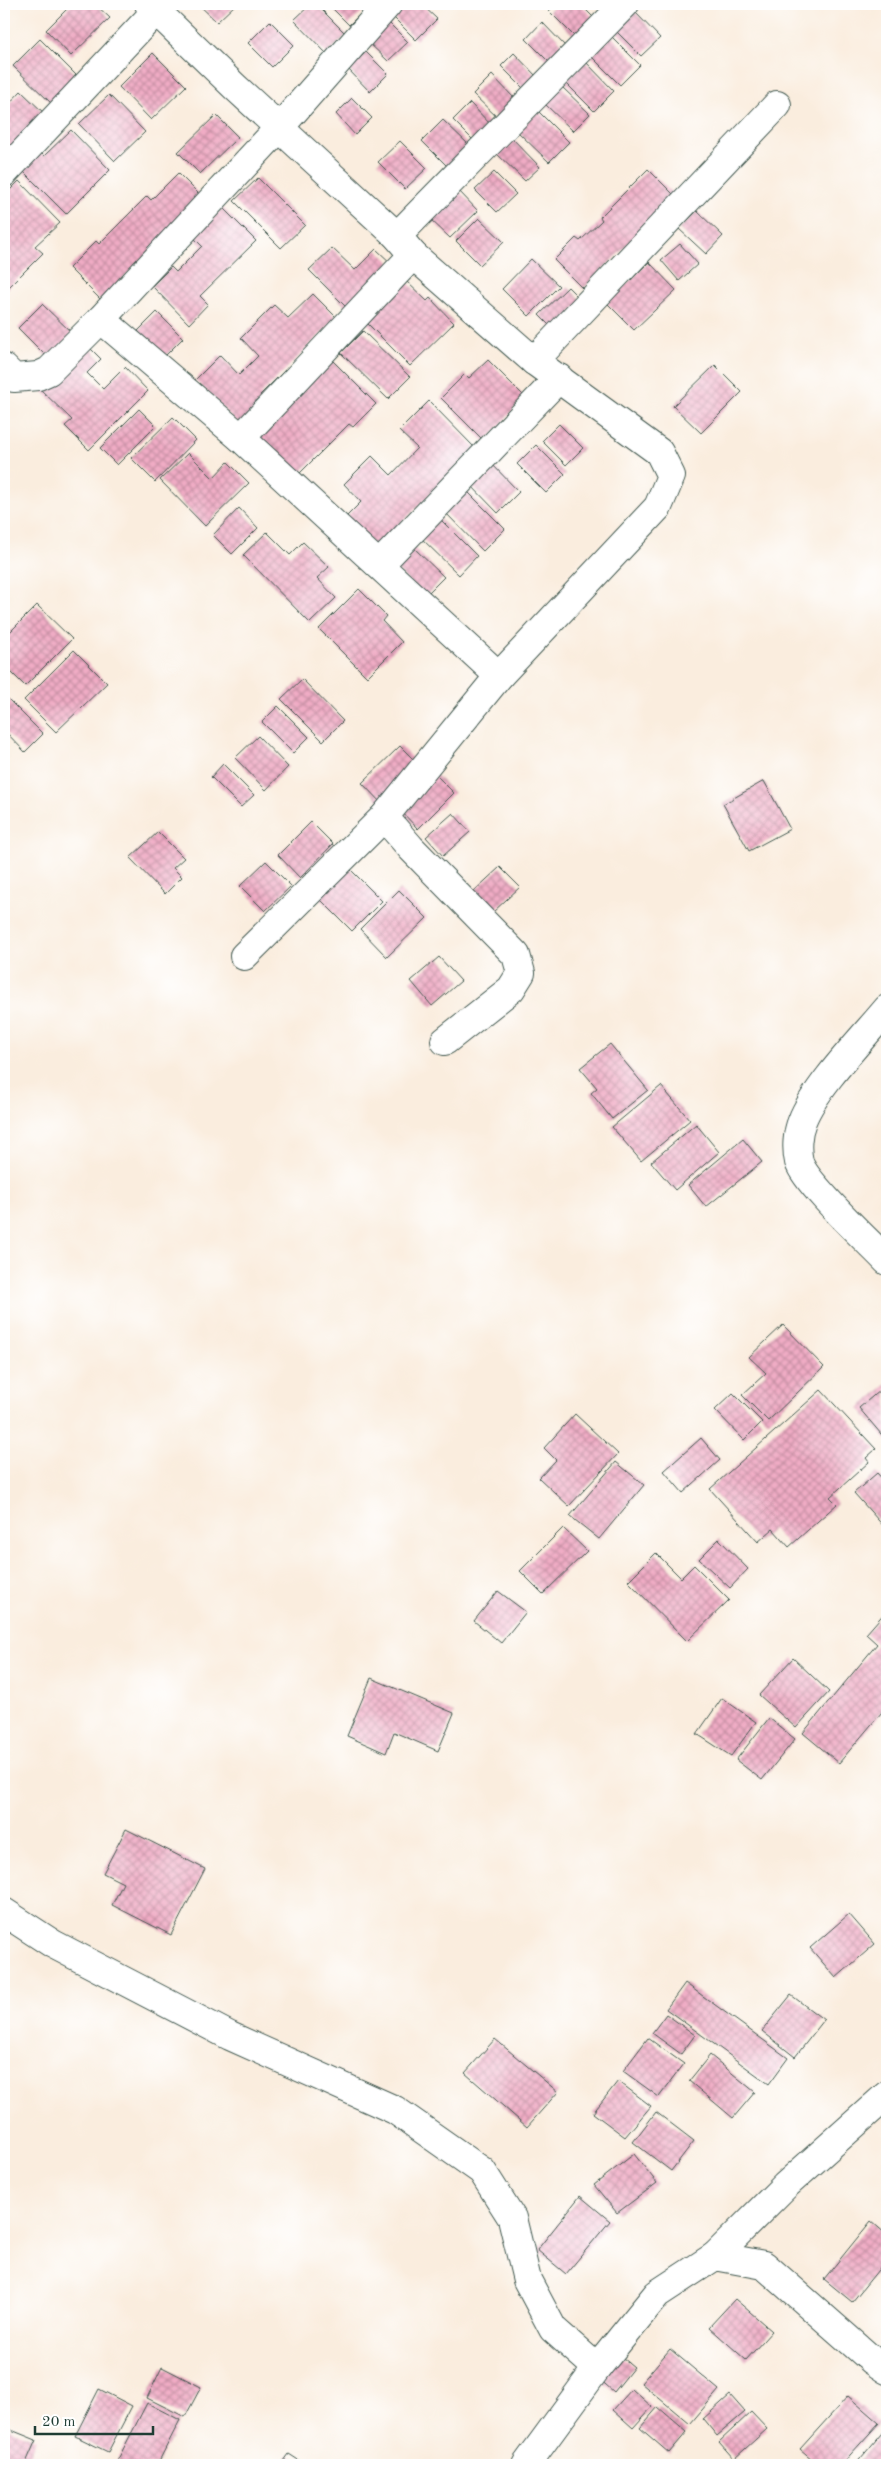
<svg xmlns="http://www.w3.org/2000/svg" width="891" height="2469" viewBox="0 0 891 2469" font-family="'Old Standard TT',serif">
<style>
.building{fill:url(#building-cross-hatch)}
.lines{fill:none;stroke-linecap:round;stroke-linejoin:round}
.street-casing{stroke:#40574e;stroke-width:30}
.street{stroke:#fff;stroke-width:28}
</style>
<defs>
<pattern id="building-cross-hatch" width="8" height="8" patternUnits="userSpaceOnUse" patternTransform="scale(1.25)"><rect width="8" height="8" fill="#f0acc5"/><path d="M0 0l8 8M0 8l8-8" fill="none" stroke="#c28da1"/></pattern>
</defs>
<rect width="100%" height="100%" fill="#fff"/>
<filter id="ink" filterUnits="userSpaceOnUse"><feTurbulence type="fractalNoise" baseFrequency=".02" numOctaves="2"/><feDisplacementMap in="SourceGraphic" scale="10" xChannelSelector="R" yChannelSelector="G"/><feConvolveMatrix kernelMatrix="1 2 1 2 8 2 1 2 1" color-interpolation-filters="sRGB"/></filter>
<filter id="wash" filterUnits="userSpaceOnUse"><feTurbulence type="fractalNoise" baseFrequency=".0096" numOctaves="4" result="noise"/><feDisplacementMap in="SourceGraphic" scale="20" xChannelSelector="R" yChannelSelector="G"/><feGaussianBlur stdDeviation="1.12" result="paint"/><feColorMatrix in="noise" values="0 0 0 0 0 0 0 0 0 0 0 0 0 0 0 0 0 1.4 0 .05"/><feComposite in="paint" operator="in"/></filter>
<g filter="url(#wash)">
<rect width="100%" height="100%" fill="#faedde"/>
<g id="blocks">
<g class="building">
<polygon points="72,4 95,4 110,18 71,56 46,30"/>
<polygon points="198,4 236,4 217,22"/>
<polygon points="311,4 316,4 347,35 327,54 294,20"/>
<polygon points="328,4 370,4 349,25"/>
<polygon points="404,4 421,4 437,19 416,40 392,16"/>
<polygon points="556,4 580,4 594,18 575,37 549,11"/>
<polygon points="635,12 660,38 641,56 616,31"/>
<polygon points="270,21 294,45 272,67 248,43"/>
<polygon points="387,21 408,42 388,61 367,41"/>
<polygon points="542,22 566,47 550,63 526,39"/>
<polygon points="611,36 640,65 620,85 591,56"/>
<polygon points="40,39 79,78 52,104 13,66"/>
<polygon points="366,52 388,74 370,92 348,69"/>
<polygon points="153,53 186,86 151,120 119,87"/>
<polygon points="514,53 537,77 525,90 501,66"/>
<polygon points="585,61 614,91 594,111 564,81"/>
<polygon points="492,75 516,100 499,119 473,94"/>
<polygon points="561,86 590,114 573,131 544,103"/>
<polygon points="21,91 47,116 4,159 4,109"/>
<polygon points="109,95 145,132 115,161 79,124"/>
<polygon points="352,98 372,118 355,135 336,114"/>
<polygon points="470,103 493,127 477,144 453,120"/>
<polygon points="538,111 569,142 549,162 517,131"/>
<polygon points="216,115 238,137 200,174 178,152"/>
<polygon points="443,120 469,145 447,166 422,141"/>
<polygon points="71,130 110,170 66,214 20,168 38,150 44,156"/>
<polygon points="509,135 540,167 525,181 494,151"/>
<polygon points="400,141 427,168 405,189 378,162"/>
<polygon points="648,169 676,197 583,289 554,260 576,238 580,241 602,220 600,217"/>
<polygon points="494,172 516,194 497,212 475,190"/>
<polygon points="178,173 204,199 101,300 69,268 96,241 99,244 147,196 151,200"/>
<polygon points="258,178 305,225 281,248 234,201"/>
<polygon points="19,181 60,223 35,246 43,253 4,292 4,196"/>
<polygon points="458,190 478,211 450,238 429,218"/>
<polygon points="223,208 256,241 200,296 208,304 189,324 152,286 171,267 176,272 202,246 193,237"/>
<polygon points="697,211 723,236 706,254 679,229"/>
<polygon points="479,218 504,242 480,265 456,241"/>
<polygon points="680,244 698,264 679,281 661,260"/>
<polygon points="332,248 355,270 376,249 393,265 348,309 309,270"/>
<polygon points="531,259 559,286 529,316 502,289"/>
<polygon points="649,262 676,290 634,330 607,303"/>
<polygon points="406,281 427,301 430,298 454,323 410,366 365,321"/>
<polygon points="568,287 582,301 554,330 539,315"/>
<polygon points="313,294 337,318 260,395 267,403 242,428 195,380 220,355 239,375 258,356 241,338 274,305 288,318"/>
<polygon points="42,304 73,334 48,358 18,328"/>
<polygon points="157,312 183,338 164,357 138,331"/>
<polygon points="363,331 410,377 388,399 341,353"/>
<polygon points="83,341 101,359 87,373 103,389 125,367 148,391 89,450 65,426 72,420 38,387"/>
<polygon points="328,356 376,404 353,427 349,424 297,476 253,431"/>
<polygon points="488,360 525,397 485,442 441,398 465,374 469,378"/>
<polygon points="715,365 742,392 701,433 673,406"/>
<polygon points="429,401 476,449 376,548 346,517 361,502 344,484 372,456 391,475 417,448 399,431"/>
<polygon points="139,409 156,426 117,465 100,448"/>
<polygon points="173,417 196,440 155,482 131,458"/>
<polygon points="559,424 583,448 566,465 542,441"/>
<polygon points="536,445 565,474 546,493 517,464"/>
<polygon points="188,453 213,478 228,462 249,483 205,526 160,480"/>
<polygon points="488,460 519,492 498,513 467,481"/>
<polygon points="464,488 505,529 483,551 442,509"/>
<polygon points="239,508 258,528 232,554 213,535"/>
<polygon points="436,515 477,556 459,575 417,534"/>
<polygon points="267,532 290,555 303,542 329,567 317,578 336,598 310,623 243,555"/>
<polygon points="412,546 444,577 424,597 392,565"/>
<polygon points="359,589 386,616 382,621 402,642 367,677 319,629"/>
<polygon points="37,605 72,639 25,686 4,665 4,638"/>
<polygon points="74,650 107,683 56,732 24,700"/>
<polygon points="302,679 343,721 323,741 281,699"/>
<polygon points="7,698 43,734 25,752 4,730 4,702"/>
<polygon points="278,706 309,737 293,753 262,722"/>
<polygon points="258,736 288,767 266,790 235,758"/>
<polygon points="400,746 421,767 383,805 362,783"/>
<polygon points="223,764 254,795 241,807 211,777"/>
<polygon points="435,774 454,793 418,829 399,809"/>
<polygon points="764,781 790,829 749,851 723,804"/>
<polygon points="453,813 470,832 443,856 426,837"/>
<polygon points="311,822 333,844 300,878 278,855"/>
<polygon points="158,832 184,858 173,868 182,877 165,894 130,858"/>
<polygon points="266,861 291,886 265,911 240,886"/>
<polygon points="346,865 382,901 352,931 316,895"/>
<polygon points="500,867 520,887 493,912 473,892"/>
<polygon points="399,890 427,918 387,957 360,929"/>
<polygon points="439,957 461,981 432,1006 411,981"/>
<polygon points="610,1044 648,1090 612,1119 591,1093 597,1088 580,1068"/>
<polygon points="661,1086 690,1120 641,1161 612,1127"/>
<polygon points="696,1124 719,1152 675,1190 651,1162"/>
<polygon points="743,1139 762,1162 706,1207 688,1185"/>
<polygon points="783,1325 824,1367 768,1421 742,1395 766,1373 749,1357"/>
<polygon points="887,1384 887,1441 859,1408"/>
<polygon points="821,1390 876,1449 866,1458 869,1462 830,1497 837,1504 789,1547 773,1529 758,1542 710,1489"/>
<polygon points="733,1393 762,1422 744,1440 715,1410"/>
<polygon points="575,1414 618,1454 569,1506 539,1478 556,1460 544,1448"/>
<polygon points="701,1438 720,1460 683,1493 664,1471"/>
<polygon points="616,1462 644,1485 599,1539 570,1516"/>
<polygon points="877,1473 887,1484 887,1530 854,1493"/>
<polygon points="563,1528 587,1551 543,1594 520,1571"/>
<polygon points="719,1539 748,1569 730,1588 699,1559"/>
<polygon points="656,1553 681,1578 694,1565 729,1600 687,1641 628,1581"/>
<polygon points="498,1591 526,1612 501,1643 474,1621"/>
<polygon points="887,1610 887,1706 839,1763 803,1733 877,1644 866,1634"/>
<polygon points="793,1658 829,1692 796,1728 759,1695"/>
<polygon points="371,1678 454,1713 438,1751 394,1732 386,1753 347,1736"/>
<polygon points="722,1698 756,1722 731,1756 697,1734"/>
<polygon points="769,1718 795,1739 762,1780 736,1760"/>
<polygon points="126,1829 205,1869 171,1935 112,1905 123,1883 103,1873"/>
<polygon points="849,1914 875,1944 836,1978 810,1948"/>
<polygon points="685,1983 788,2058 769,2084 666,2009"/>
<polygon points="791,1995 824,2020 795,2057 762,2031"/>
<polygon points="666,2014 695,2035 681,2054 652,2033"/>
<polygon points="648,2038 684,2064 659,2097 623,2071"/>
<polygon points="495,2039 558,2092 527,2127 465,2073"/>
<polygon points="710,2055 755,2092 733,2118 689,2081"/>
<polygon points="618,2081 651,2106 625,2137 593,2113"/>
<polygon points="656,2112 694,2141 671,2171 633,2142"/>
<polygon points="634,2154 657,2183 617,2213 594,2185"/>
<polygon points="580,2196 610,2221 566,2274 537,2250"/>
<polygon points="871,2221 887,2235 887,2259 852,2302 824,2279"/>
<polygon points="735,2299 772,2331 746,2360 709,2327"/>
<polygon points="670,2349 719,2390 690,2424 641,2383"/>
<polygon points="617,2353 634,2367 614,2392 597,2377"/>
<polygon points="162,2367 201,2387 185,2417 147,2398"/>
<polygon points="99,2389 132,2406 108,2452 75,2436"/>
<polygon points="632,2389 652,2407 633,2428 613,2410"/>
<polygon points="730,2395 745,2412 717,2436 703,2419"/>
<polygon points="848,2396 879,2423 841,2465 819,2465 800,2449"/>
<polygon points="147,2403 180,2420 157,2465 115,2465"/>
<polygon points="658,2407 687,2432 669,2453 640,2428"/>
<polygon points="751,2412 767,2429 734,2459 719,2442"/>
<polygon points="4,2427 36,2440 25,2465 4,2465"/>
<polygon points="887,2427 887,2465 855,2465"/>
<polygon points="289,2454 306,2465 281,2465"/>
</g>
</g>
</g>
<g filter="url(#ink)">
<use href="#blocks" fill-opacity="0" stroke="#40574e" stroke-width="1"/>
<g class="lines">
<g class="street-casing">
<g id="street">
<polyline points="149,4 234,86 397,236 413,255 534,361 659,452 671,476 658,507 499,676 384,817 411,848 516,955 521,973 511,989 445,1041"/>
<polyline points="388,4 280,127 101,319 241,438 499,676"/>
<polyline points="4,173 156,11"/>
<polyline points="397,236 625,4"/>
<polyline points="534,361 777,105"/>
<polyline points="4,368 14,378 38,376 49,371 101,319"/>
<polyline points="241,438 413,255"/>
<polyline points="379,565 559,378"/>
<polyline points="244,956 384,817"/>
<path d="M887,1009C863,1038 815,1087 802,1121C797,1133 796,1149 799,1162C805,1183 869,1242 887,1261"/>
<polyline points="4,1912 53,1944 230,2036 395,2110 482,2171 512,2218 527,2280 553,2329 597,2368"/>
<polyline points="715,2256 785,2186 887,2095"/>
<polyline points="526,2465 597,2368 657,2294 715,2256 764,2265 872,2360 887,2370"/>
</g>
</g>
<use href="#street" class="street"/>
</g>
</g>
<rect width="891" height="2469" fill="none" stroke="#fff" stroke-width="20"/>
<path d="M35 2426v8h118v-8" fill="none" stroke="#1f3d34" stroke-width="2.5"/>
<text x="42" y="2426" font-size="15" fill="#1f3d34" stroke="#ffffff" stroke-width="4" paint-order="stroke">20 m</text>
</svg>
